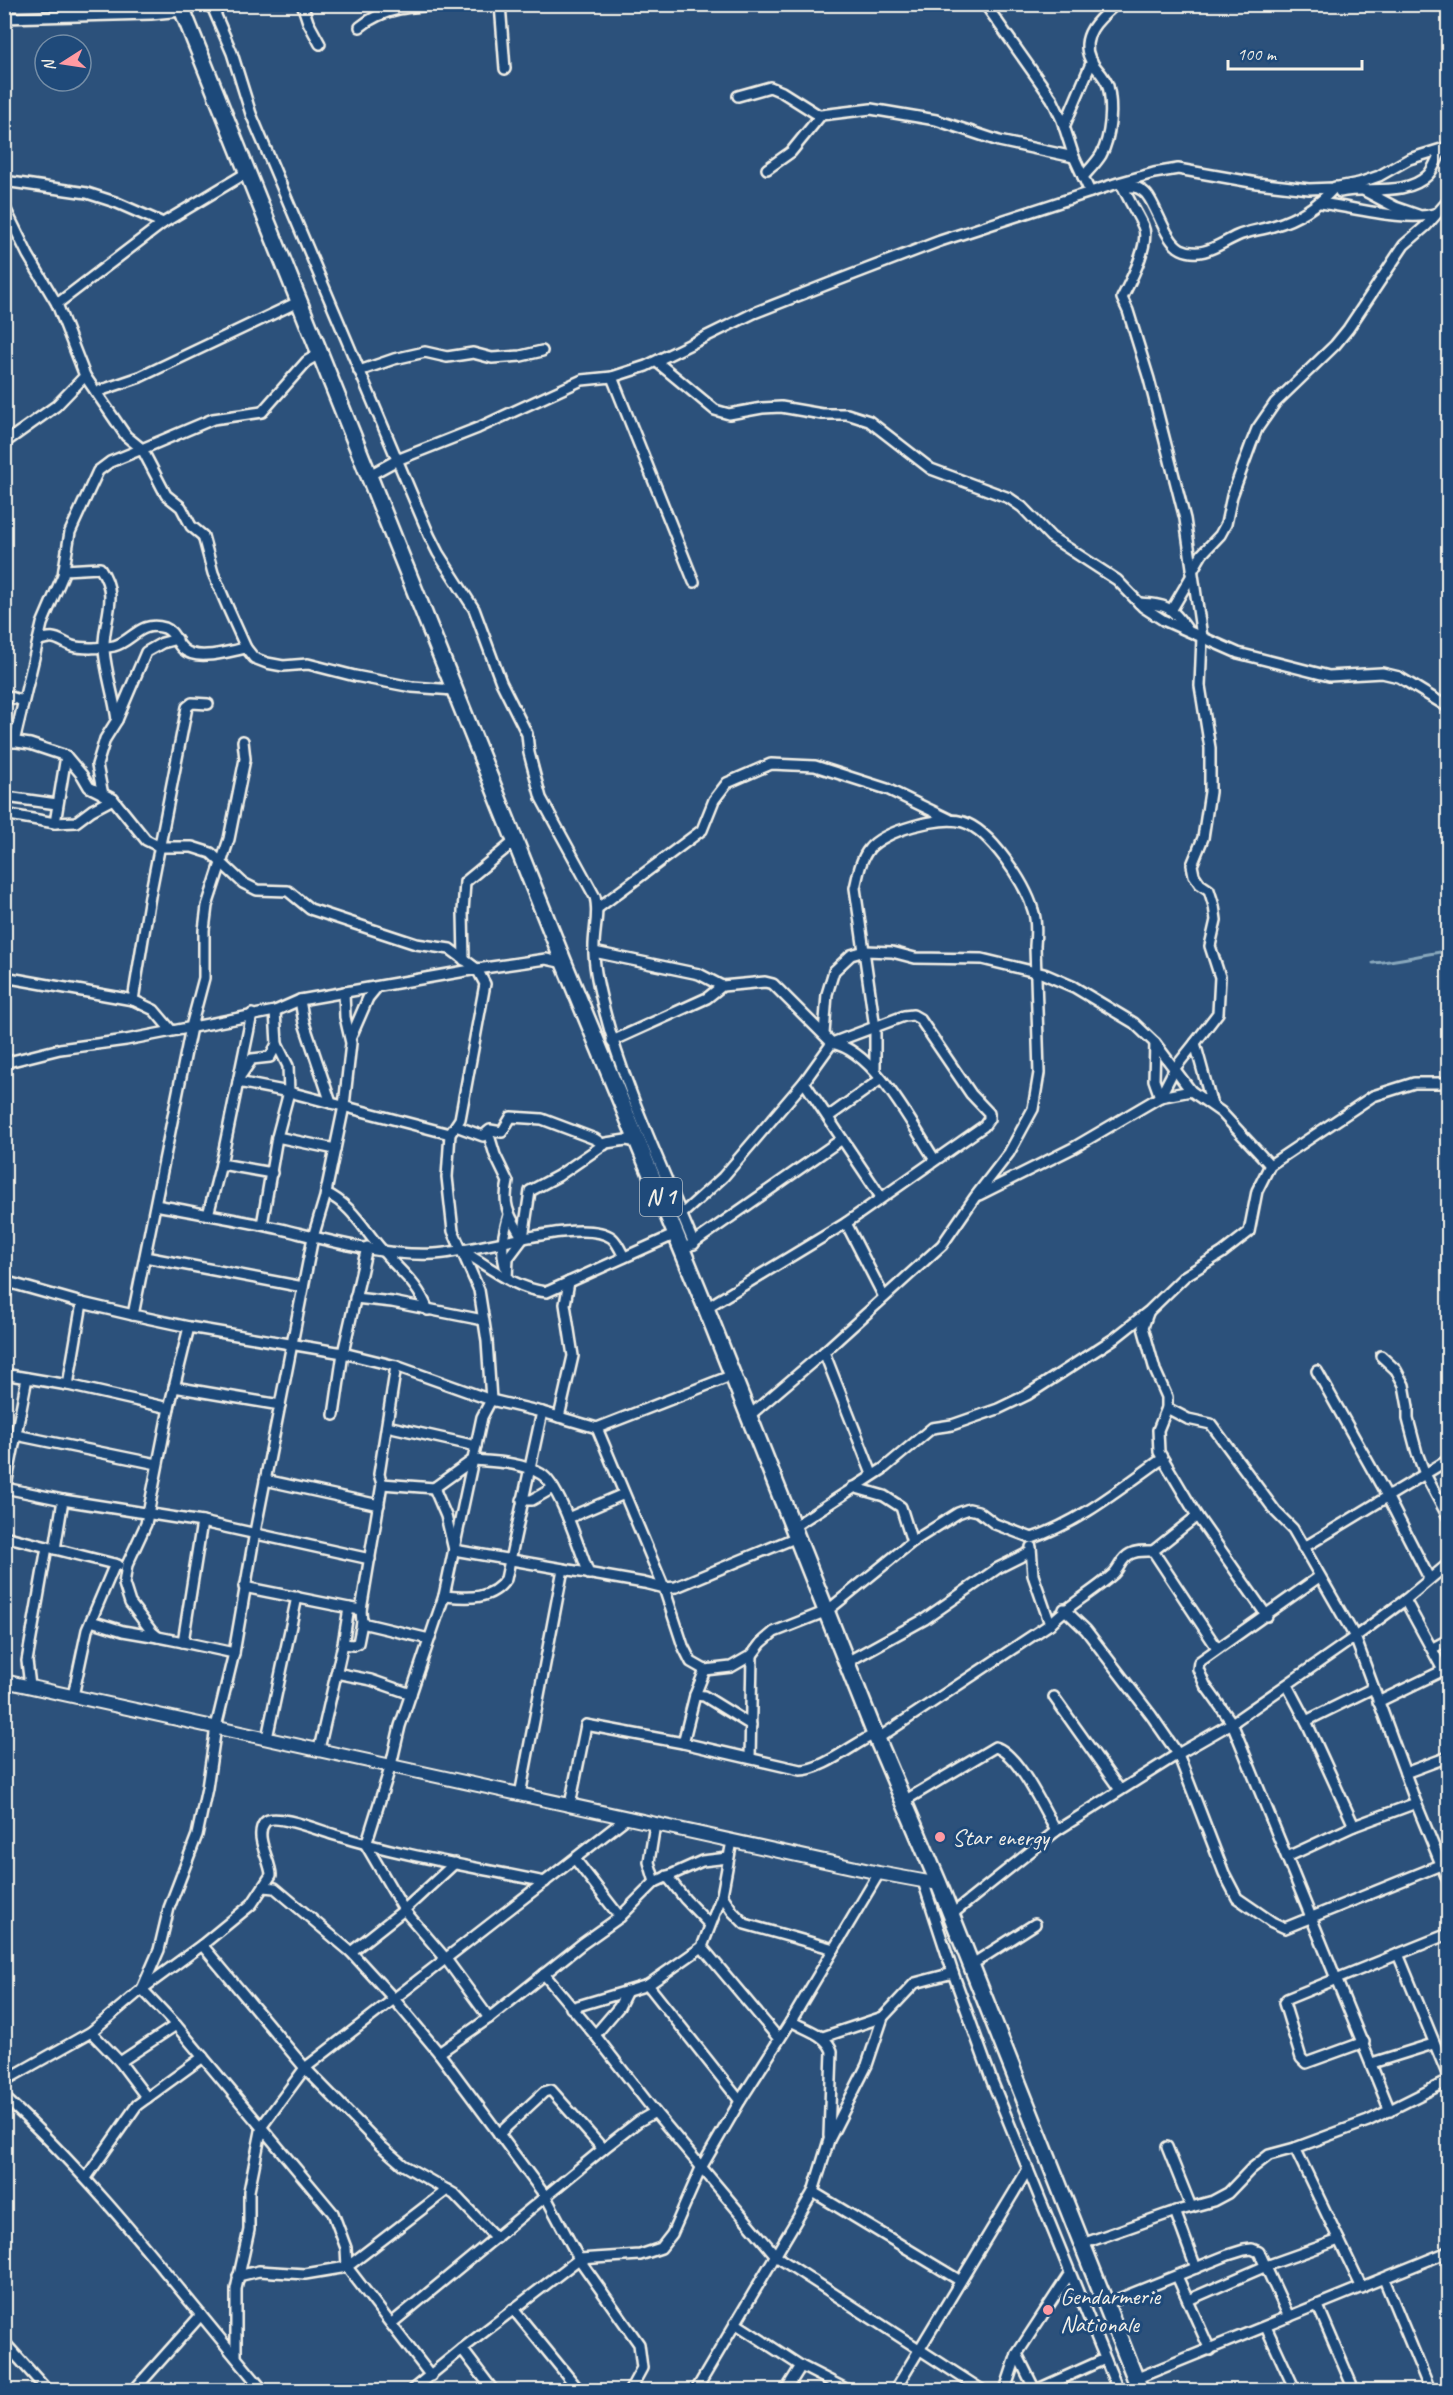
<svg xmlns="http://www.w3.org/2000/svg" width="1453" height="2395" viewBox="0 0 1453 2395" font-family="Caveat,sans-serif">
<style>
.lines{fill:none;stroke-linecap:round;stroke-linejoin:round}
.stream{stroke:#89a8bc;stroke-width:3}
.minor-casing{stroke:#f4f1e8;stroke-width:14}
.tertiary-casing{stroke:#f4f1e8;stroke-width:16}
.trunk-casing{stroke:#f4f1e8;stroke-width:20}
.minor{stroke:#1f4a7a;stroke-width:9}
.tertiary{stroke:#1f4a7a;stroke-width:12}
.trunk{stroke:#1f4a7a;stroke-width:15}
.poi-dot{fill:#ff9aa2;stroke:#1f4a7a;stroke-width:2}
.labels{text-anchor:middle;dominant-baseline:central;stroke-width:6;stroke-linejoin:round;paint-order:stroke}
.shield{fill:#1f4a7a;stroke:#b4bfc7;stroke-width:1.5}
.shield-label{font-size:22px;font-weight:bold;fill:#f4f1e8}
.poi-label{font-size:24px;fill:#f4f1e8;stroke:#1f4a7a;text-anchor:start}
</style>
<rect width="100%" height="100%" fill="#2c517b"/>
<filter id="ink" filterUnits="userSpaceOnUse"><feTurbulence type="fractalNoise" baseFrequency=".0167" numOctaves="2"/><feDisplacementMap in="SourceGraphic" scale="12" xChannelSelector="R" yChannelSelector="G"/><feConvolveMatrix kernelMatrix="1 2 1 2 8 2 1 2 1" color-interpolation-filters="sRGB"/></filter>
<g filter="url(#ink)">
<g class="lines">
<path class="stream" d="M1373,963C1399,961 1423,954 1448,951"/>
<g class="minor-casing">
<g id="minor">
<path d="M211,4L232,53L251,114L429,535L438,553L474,609L501,682L527,734L529,753L541,798L595,897C600,914 593,932 594,951C594,967 598,985 602,1001C622,1084 661,1164 694,1244"/>
<polyline points="302,4 308,22 320,44"/>
<polyline points="500,4 505,69"/>
<polyline points="985,4 1052,99 1062,120 1074,157 1090,192"/>
<polyline points="213,9 226,4"/>
<polyline points="4,18 151,14 182,11"/>
<path d="M360,27C387,4 424,6 458,4"/>
<polyline points="738,96 770,87 782,92 820,116"/>
<polyline points="1064,127 1092,61"/>
<polyline points="767,169 791,152 821,115 871,109 936,120 999,141 1074,157"/>
<path d="M1083,177C1089,170 1096,163 1101,155C1111,137 1113,106 1108,86C1104,74 1095,69 1090,59C1079,35 1100,18 1116,4"/>
<polyline points="4,181 87,193 115,202 163,223"/>
<path d="M1120,184L1123,187H1136C1140,189 1145,192 1147,195C1157,207 1166,242 1181,249C1202,259 1219,244 1237,236C1248,231 1261,230 1273,226C1297,219 1318,206 1335,187"/>
<path d="M1123,187C1129,201 1137,213 1143,226C1151,243 1130,282 1122,298L1128,311L1149,379L1185,519L1202,637L1200,686L1210,748V792L1203,838L1192,865L1194,875L1200,884L1209,890L1214,906L1216,920L1210,946L1220,977L1218,1013L1195,1043L1212,1105"/>
<polyline points="1365,191 1395,207 1418,215"/>
<path d="M1340,192C1367,186 1406,197 1428,175C1434,169 1437,158 1442,150"/>
<path d="M1321,203C1351,207 1410,223 1437,213"/>
<polyline points="4,206 28,255 57,304"/>
<polyline points="657,362 715,410 729,414 762,408 781,407 822,414 847,414 869,421 931,469 1009,498 1022,507 1051,537 1117,580 1143,607 1163,620 1238,653 1329,676 1382,673 1399,677 1448,707"/>
<polyline points="359,371 394,359 425,352 447,357 473,353 492,358 521,356 542,351"/>
<polyline points="85,376 126,436 142,449 213,419 262,412 307,361 321,353"/>
<polyline points="612,377 694,582"/>
<polyline points="96,392 140,377 300,301"/>
<polyline points="4,443 56,406 85,376 57,304 163,223 248,172"/>
<polyline points="368,476 397,460 478,428 582,380 612,377 646,366 754,313 828,284 940,241 1118,183 1154,173 1178,169 1257,183 1309,189 1333,188 1359,183 1379,176 1409,159 1448,147"/>
<path d="M64,570L100,568C121,598 102,620 104,650C106,674 114,696 117,720L105,739L97,765L103,795"/>
<polyline points="1191,573 1202,554 1220,535 1226,524 1232,496 1251,444 1257,429 1275,403 1335,345 1348,329 1404,245 1427,225 1448,201"/>
<path d="M1139,603C1168,605 1170,606 1187,629"/>
<polyline points="1172,609 1192,575"/>
<path d="M38,641C57,634 57,640 72,646C82,649 104,648 114,646C133,641 140,620 165,628C175,632 175,642 183,649C197,662 229,651 246,648"/>
<polyline points="4,695 23,701"/>
<polyline points="117,720 146,652 162,643 177,639"/>
<polyline points="4,740 30,744 66,756 82,775 89,787 113,799 146,840 160,847 192,847 211,853 243,883 257,890 288,891 310,909 416,944 450,949 477,969 546,959 564,963"/>
<polyline points="14,742 42,624 63,575 70,532 98,471 110,462 142,449 166,495 181,507 191,526 203,536 213,573 228,608 246,648 254,658 267,663 283,666 308,664 355,676 412,687 454,690"/>
<polyline points="4,810 6,797 57,804"/>
<polyline points="4,814 55,823 66,756"/>
<polyline points="55,823 76,822 92,810 113,799"/>
<polyline points="598,908 702,830 714,800 727,783 771,764 815,766 887,789 949,819"/>
<polyline points="594,952 699,974 722,986"/>
<polyline points="464,960 463,912 465,882 515,841"/>
<polyline points="4,977 133,1000 154,1010 171,1030"/>
<polyline points="133,1000 150,896 187,707 192,703 208,704"/>
<polyline points="300,1000 304,1023 331,1103"/>
<polyline points="275,1011 277,1044"/>
<polyline points="824,1034 827,994 834,971 851,955 865,951 892,952 915,958 982,959 1044,974 1074,987 1134,1023 1155,1043 1191,1091 1221,1112 1270,1165"/>
<polyline points="351,1037 368,998 377,987"/>
<polyline points="612,1041 707,998 722,986 765,982 773,984 832,1043 904,1016 913,1015 920,1019 971,1094 989,1113 989,1119 984,1126 846,1223 706,1308"/>
<polyline points="1155,1043 1154,1080 1160,1097"/>
<polyline points="4,1063 60,1049 126,1040 275,1011 300,1000 477,969 485,984 460,1119 450,1134 447,1177 453,1231 479,1290 487,1341 491,1400 482,1417 444,1596 400,1726 391,1765 366,1845 404,1910 446,1959 489,2018"/>
<polyline points="239,1078 252,1059 270,1057 277,1044 288,1066 289,1092 277,1137 262,1225"/>
<polyline points="238,1082 289,1092 450,1134"/>
<polyline points="804,1082 881,1197"/>
<polyline points="1160,1097 1175,1068 1195,1043"/>
<polyline points="828,1117 881,1079"/>
<polyline points="456,1126 483,1136 490,1130 502,1132 511,1117 542,1119 595,1139 604,1145"/>
<path d="M488,1132L495,1155L508,1182C502,1207 510,1216 522,1237"/>
<polyline points="277,1137 335,1149"/>
<polyline points="221,1164 272,1173"/>
<path d="M326,1193C352,1205 364,1230 382,1250C401,1273 416,1281 428,1310"/>
<polyline points="979,1195 1073,1148 1160,1097 1191,1091"/>
<path d="M156,1205C198,1213 240,1220 281,1229C327,1240 387,1257 434,1254C473,1253 583,1216 612,1238C617,1242 621,1251 624,1257"/>
<path d="M682,1214L723,1177L804,1082L832,1043C875,1051 912,1125 935,1160"/>
<polyline points="208,1215 221,1164 252,1014"/>
<polyline points="846,1223 884,1297"/>
<polyline points="689,1246 842,1139"/>
<path d="M463,1251C489,1267 517,1290 547,1292L676,1234"/>
<polyline points="145,1257 303,1287"/>
<path d="M505,1266C500,1248 504,1232 509,1215"/>
<polyline points="507,1278 508,1258 523,1238 530,1191 558,1176 606,1143 626,1140 638,1142"/>
<polyline points="4,1281 82,1303 133,1315 189,1327 343,1353 396,1366 491,1400 542,1412 597,1428 733,1375"/>
<polyline points="355,1298 392,1302 483,1320"/>
<polyline points="1148,1313 1143,1327 1155,1370 1167,1397 1167,1408 1158,1430 1159,1452 1197,1516 1267,1616"/>
<polyline points="133,1315 191,1027 204,978 204,930 207,906 229,839 245,759 243,741"/>
<polyline points="824,1352 872,1474"/>
<polyline points="1381,1356 1396,1370 1404,1385 1408,1407 1408,1419 1417,1453 1425,1474 1448,1517"/>
<polyline points="1317,1371 1387,1496 1429,1578"/>
<polyline points="4,1374 68,1385 169,1408"/>
<polyline points="68,1385 82,1303"/>
<polyline points="174,1387 280,1405"/>
<polyline points="1167,1408 1188,1419 1211,1424 1276,1512 1293,1529 1355,1637 1416,1803 1448,1881"/>
<polyline points="334,1415 343,1353 367,1247"/>
<path d="M749,1416L824,1352L942,1245L975,1197L1009,1153L1033,1109L1039,1073L1035,946C1036,935 1037,921 1033,910C1025,883 990,830 963,822C941,815 883,831 869,849C860,860 858,876 855,888L875,1028V1070"/>
<polyline points="559,1417 573,1356 565,1304 569,1282"/>
<polyline points="387,1426 476,1446"/>
<polyline points="597,1428 664,1588 683,1646 691,1662 705,1670 695,1695 683,1743"/>
<polyline points="16,1435 157,1464"/>
<polyline points="265,1480 379,1505"/>
<path d="M382,1484L434,1488L473,1460C496,1462 520,1462 541,1474C560,1485 580,1552 589,1574"/>
<polyline points="853,1487 884,1496 901,1507 912,1542"/>
<polyline points="5,1488 63,1500 202,1522"/>
<polyline points="434,1488 446,1516 454,1550 644,1583 664,1588 676,1587 797,1537"/>
<polyline points="5,1491 27,1378"/>
<polyline points="522,1500 532,1500 553,1488"/>
<polyline points="568,1518 624,1494"/>
<polyline points="793,1527 883,1469 932,1428 952,1425 998,1409 1027,1395 1115,1338 1149,1311 1185,1276 1222,1253 1249,1232 1257,1191 1270,1165 1373,1096 1414,1083 1448,1083"/>
<polyline points="4,1536 118,1565"/>
<polyline points="1031,1547 1033,1575 1050,1624"/>
<polyline points="1303,1548 1448,1460"/>
<polyline points="55,1549 63,1500"/>
<polyline points="1153,1551 1197,1516"/>
<polyline points="1319,1577 1199,1662 1198,1669 1205,1685 1232,1723 1390,2111"/>
<polyline points="244,1587 349,1608"/>
<path d="M444,1596C467,1598 491,1601 506,1579L542,1412"/>
<polyline points="1405,1600 1448,1679"/>
<polygon points="349,1608 361,1610 362,1623 358,1643 353,1645 343,1644"/>
<polyline points="1064,1609 1086,1630 1151,1715 1178,1754 1224,1873 1237,1898 1272,1922 1285,1928 1448,1862"/>
<polyline points="361,1610 382,1484 379,1474 396,1366"/>
<polyline points="91,1621 123,1631 158,1637"/>
<polyline points="362,1623 429,1639"/>
<polyline points="183,1642 158,1637 152,1632 130,1603 124,1584 127,1565 146,1524 169,1408 189,1327"/>
<polyline points="1433,1648 1448,1640"/>
<polyline points="234,1653 183,1642 202,1522 370,1559"/>
<polyline points="847,1662 925,1619 998,1568 1030,1552"/>
<path d="M705,1670L731,1667L752,1655L761,1643L774,1632L827,1611L912,1542L958,1513L969,1509L978,1511L995,1524L1032,1538C1080,1522 1121,1488 1162,1459"/>
<polyline points="336,1673 371,1680 411,1694"/>
<polyline points="1287,1685 1306,1721 1354,1826"/>
<polyline points="30,1686 27,1661 47,1547"/>
<polyline points="695,1695 704,1696 751,1725"/>
<polyline points="73,1696 87,1630 115,1564"/>
<polyline points="1054,1697 1120,1790"/>
<polyline points="1378,1702 1444,1670"/>
<polyline points="1306,1721 1373,1688"/>
<polyline points="267,1738 297,1597"/>
<path d="M877,1739L1050,1624C1068,1605 1092,1593 1112,1575C1120,1569 1120,1559 1130,1554C1137,1550 1145,1551 1153,1551L1217,1648"/>
<polyline points="319,1749 343,1644"/>
<polyline points="750,1758 752,1655"/>
<polyline points="1405,1773 1448,1757"/>
<polyline points="520,1795 563,1569"/>
<path d="M904,1801L995,1747C1018,1753 1044,1810 1056,1831"/>
<path d="M570,1805L586,1725L683,1743L800,1770C823,1770 853,1744 875,1734"/>
<polyline points="655,1824 649,1862 655,1882"/>
<polyline points="1287,1857 1354,1826 1416,1803"/>
<polyline points="575,1859 620,1917"/>
<polyline points="667,1876 685,1899 709,1924"/>
<polyline points="923,1881 953,1973 992,2081 1118,2390"/>
<polyline points="264,1887 275,1888 351,1952 394,1999 439,2053 546,2197 579,2259 639,2344 642,2368 630,2390"/>
<polyline points="722,1895 733,1912 745,1924 834,1949"/>
<polyline points="951,1915 1056,1831 1178,1754 1232,1723 1355,1637 1405,1600 1448,1564"/>
<polyline points="202,1945 305,2068 381,2146 403,2165 454,2194 496,2238"/>
<polyline points="702,1947 779,2039"/>
<polyline points="351,1952 404,1910 455,1863"/>
<polyline points="1398,1954 1448,2076"/>
<polyline points="971,1965 1035,1924"/>
<polyline points="544,1974 595,2035 655,2112"/>
<polyline points="648,1985 740,2101"/>
<polyline points="142,1989 159,1950 169,1908 197,1835 207,1788 216,1727 234,1653 255,1532 313,1237 325,1197 344,1106 351,1043 345,1017 344,992"/>
<polyline points="142,1989 176,2025 333,2213 346,2248 347,2267 431,2376"/>
<polyline points="571,2008 648,1985 702,1947 722,1895 732,1841"/>
<path d="M791,2021C806,2030 826,2034 832,2051L829,2136"/>
<polyline points="91,2032 120,2062"/>
<polyline points="595,2035 619,2007 627,1991"/>
<polyline points="823,2037 883,2017"/>
<polyline points="1364,2042 1306,2063 1301,2058 1284,2003 1287,1999 1309,1990 1448,1934"/>
<polyline points="439,2053 489,2018 582,1944 620,1917 655,1882 702,1861 728,1858"/>
<polyline points="1372,2063 1433,2044"/>
<path d="M4,2081L91,2032L142,1989L202,1945L252,1904L271,1875C271,1861 253,1836 265,1822C274,1812 321,1831 335,1835C403,1856 475,1867 545,1882"/>
<path d="M4,2097C101,2185 179,2291 263,2390"/>
<polyline points="147,2098 120,2062 176,2025"/>
<polyline points="499,2134 544,2092 551,2090 603,2149"/>
<polyline points="1167,2147 1191,2207"/>
<polyline points="1295,2148 1362,2288"/>
<polyline points="86,2178 137,2105 203,2057"/>
<polyline points="813,2192 959,2280"/>
<polyline points="1175,2211 1196,2268"/>
<polyline points="1082,2244 1170,2213 1213,2201 1228,2193 1251,2169 1269,2155 1295,2148 1368,2121 1448,2081"/>
<polyline points="238,2276 259,2271 305,2274 347,2267 447,2190"/>
<polyline points="1177,2276 1210,2350"/>
<polyline points="1384,2279 1430,2390"/>
<polyline points="1188,2300 1266,2266 1339,2240"/>
<polyline points="1106,2304 1228,2255 1244,2250 1252,2249 1259,2252 1289,2317"/>
<polyline points="1318,2306 1354,2390"/>
<polyline points="513,2309 579,2390"/>
<polyline points="392,2323 603,2149 639,2121 655,2112 777,2257 982,2390"/>
<polyline points="735,2323 801,2366 848,2390"/>
<polyline points="1266,2327 1295,2390"/>
<polyline points="4,2342 47,2390"/>
<polyline points="462,2349 493,2390"/>
<polyline points="1017,2354 1035,2390"/>
<polyline points="236,2357 236,2289 249,2230 249,2191 262,2126 305,2068 628,1817"/>
<polyline points="1135,2379 1448,2252"/>
<polyline points="134,2390 201,2315"/>
<polyline points="412,2390 462,2349 579,2259 640,2255 661,2248 672,2234 701,2168 740,2101 791,2021 879,1873"/>
<polyline points="696,2390 813,2192 829,2140 867,2065 883,2017 915,1983 953,1973"/>
<polyline points="786,2390 801,2366"/>
<polyline points="895,2390 1028,2169"/>
<polyline points="1005,2390 1017,2354 1070,2273"/>
<polyline points="1036,2390 1105,2359"/>
</g>
</g>
<g class="tertiary-casing">
<polyline id="tertiary" points="4,1681 879,1873 939,1884"/>
</g>
<g class="trunk-casing">
<polyline id="trunk" points="180,4 564,963 706,1308 875,1734 939,1884 1140,2390"/>
</g>
<use href="#minor" class="minor"/>
<use href="#tertiary" class="tertiary"/>
<use href="#trunk" class="trunk"/>
</g>
</g>
<g class="poi-dot">
<circle cx="940" cy="1837" r="6"/>
<circle cx="1048" cy="2310" r="6"/>
</g>
<g class="labels">
<rect class="shield" x="640" y="1178" width="42" height="38" rx="4.5"/>
<g class="shield-label">
<text x="661" y="1197">N 1</text>
</g>
<g class="poi-label">
<text x="952" y="1837">Star energy</text>
<text x="1060" y="2296">Gendarmerie<tspan x="1060" dy="28">Nationale</tspan></text>
</g>
</g>
<rect width="1453" height="2395" fill="none" stroke="#1f4a7a" stroke-width="24"/>
<rect x="12" y="12" width="1429" height="2371" fill="none" stroke="#f4f1e8" stroke-width="2" filter="url(#ink)"/>
<g transform="translate(63 63) rotate(258)"><circle r="28" fill="#1f4a7a" stroke="#748da6" stroke-width="1.5"/>
<path d="M0-4.5L10 22L0 15L-10 22Z" fill="#ff9aa2"/>
<text y="-9" font-size="16" font-weight="bold" text-anchor="middle" fill="#f4f1e8">N</text>
</g>
<path d="M1228 60v9h134v-9" fill="none" stroke="#f4f1e8" stroke-width="3"/>
<text x="1237" y="60" font-size="18" fill="#f4f1e8" stroke="#1f4a7a" stroke-width="4.5" paint-order="stroke">100 m</text>
</svg>
